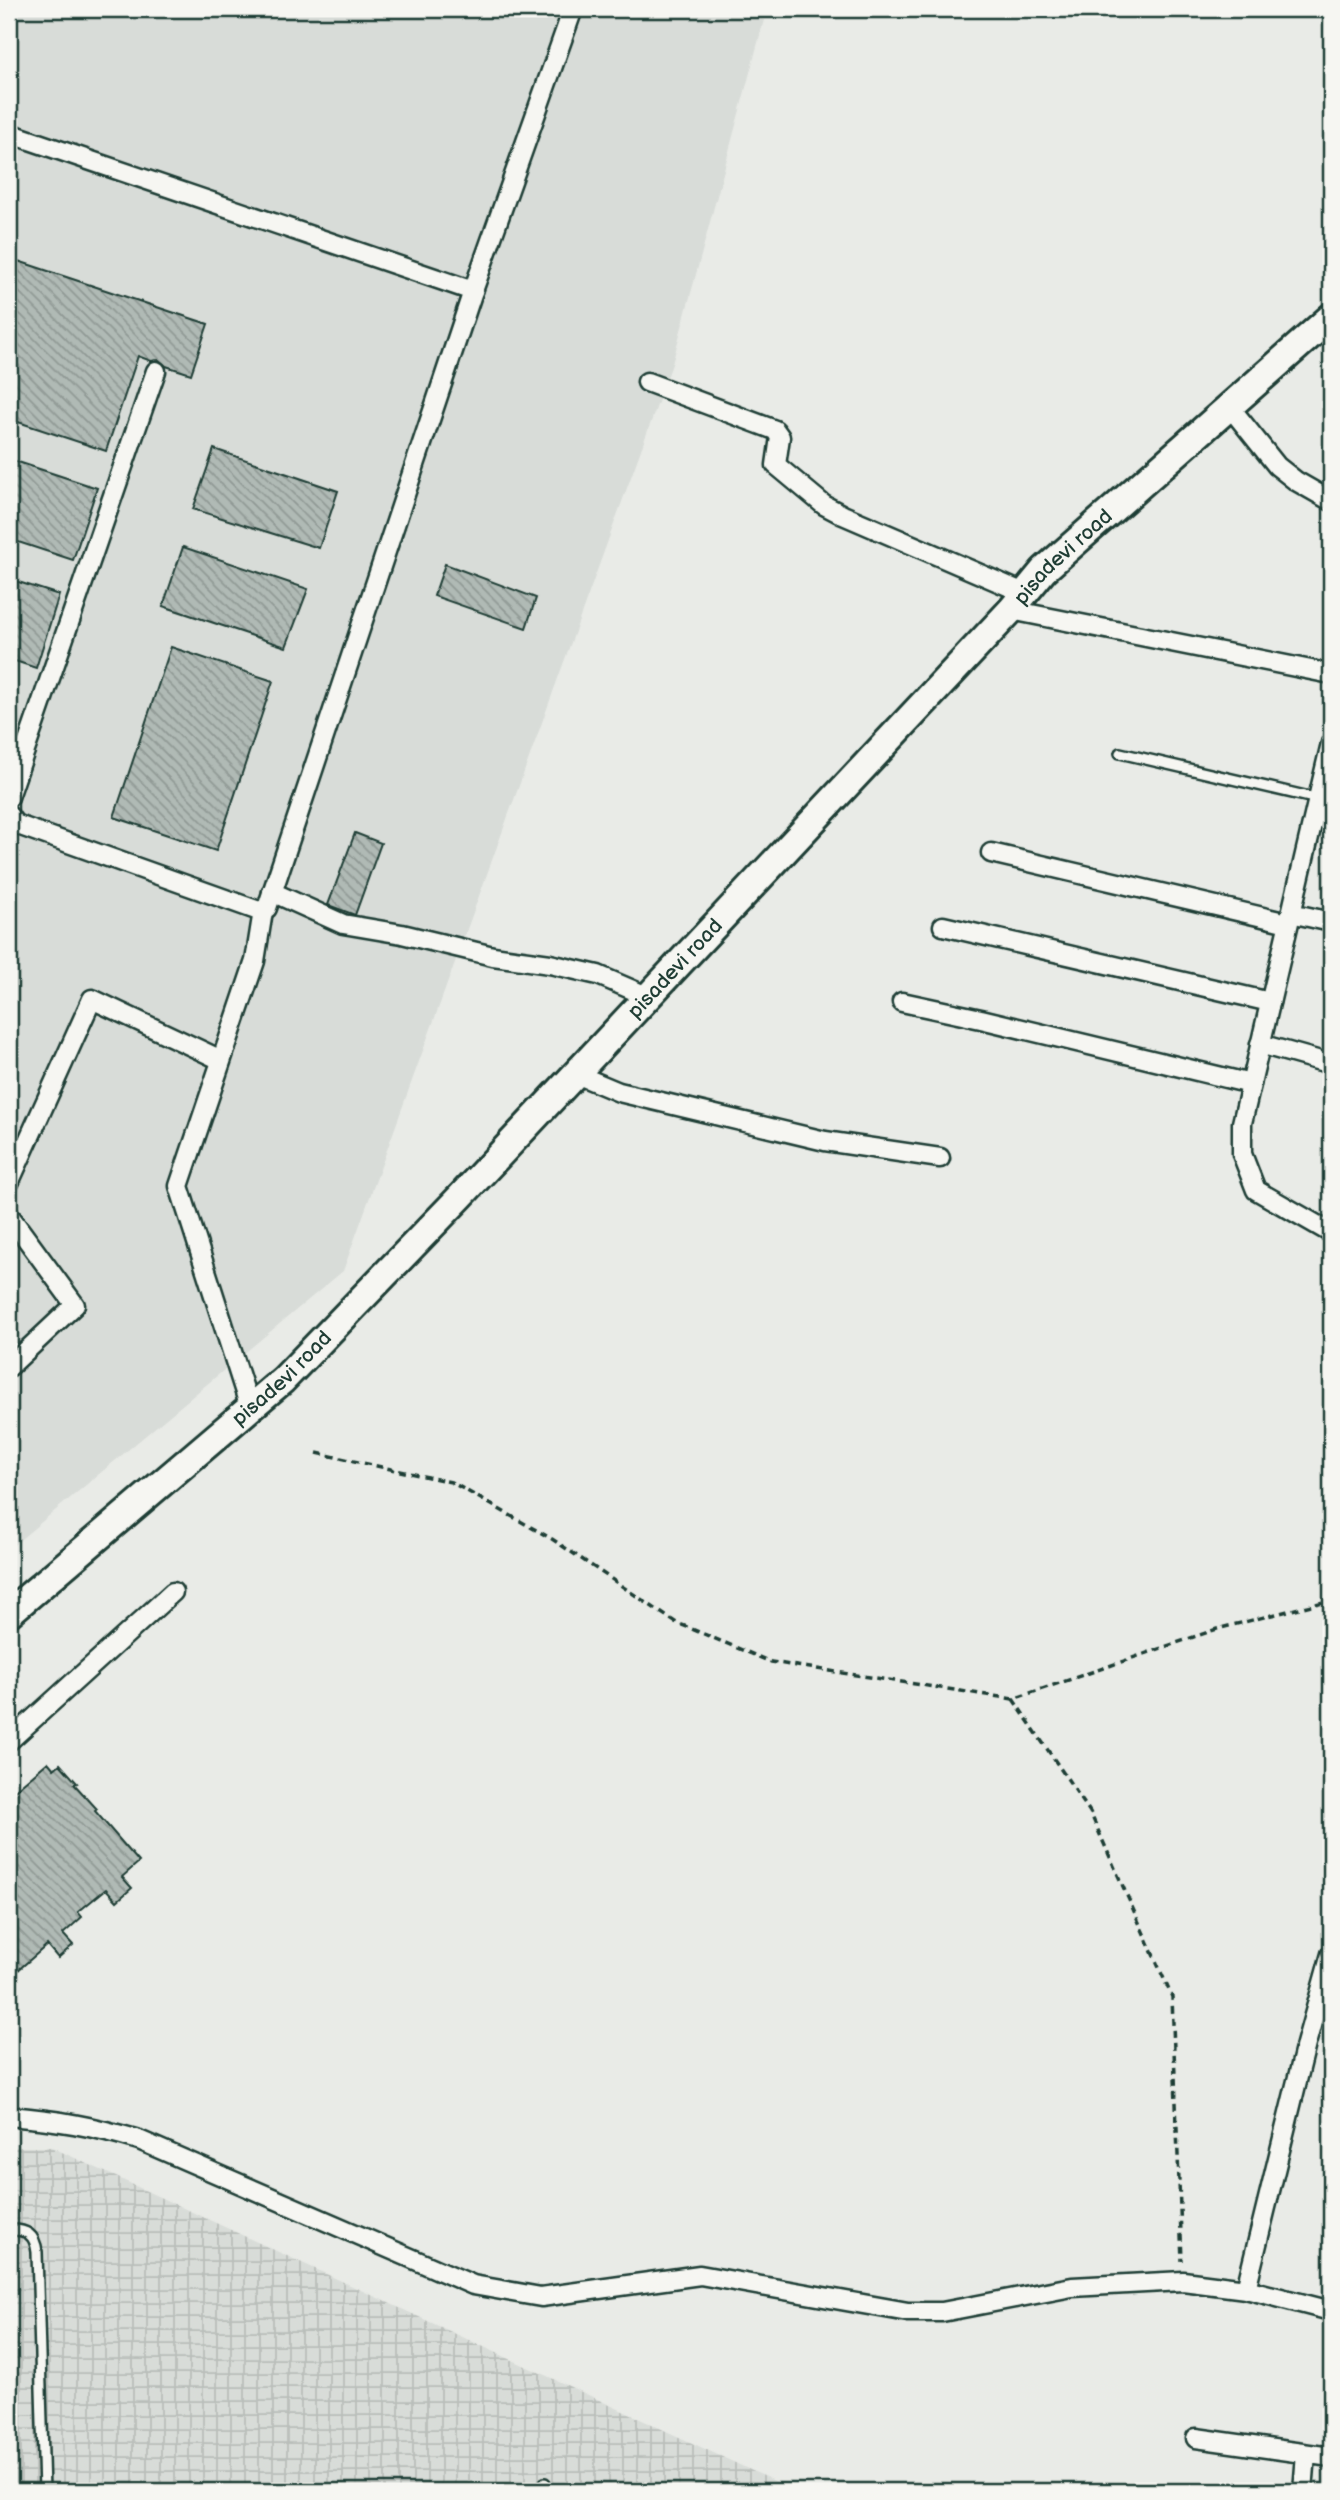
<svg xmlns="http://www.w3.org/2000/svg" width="1340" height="2500" viewBox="0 0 1340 2500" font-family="'Balsamiq Sans',sans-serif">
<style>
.built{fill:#d8dcd8}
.industrial{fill:url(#industrial-grid)}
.building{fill:url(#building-back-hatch);stroke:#1f3d34;stroke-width:2}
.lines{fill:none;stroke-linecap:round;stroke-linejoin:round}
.lane-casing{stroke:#1f3d34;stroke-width:14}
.street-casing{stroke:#1f3d34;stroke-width:23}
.secondary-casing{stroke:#1f3d34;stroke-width:32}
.path{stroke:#1f3d34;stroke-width:3.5;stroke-dasharray:7 5;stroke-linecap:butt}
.lane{stroke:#f6f6f2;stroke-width:9}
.street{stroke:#f6f6f2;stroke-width:18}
.secondary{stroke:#f6f6f2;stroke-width:26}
.labels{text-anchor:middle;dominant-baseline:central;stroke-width:6;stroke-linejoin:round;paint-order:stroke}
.street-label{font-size:21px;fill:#1f3d34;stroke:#f6f6f2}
</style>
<defs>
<pattern id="industrial-grid" width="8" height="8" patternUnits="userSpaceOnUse" patternTransform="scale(1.75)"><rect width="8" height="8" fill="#d8dcd8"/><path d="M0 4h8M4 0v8" fill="none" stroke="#b9beba"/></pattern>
<pattern id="building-back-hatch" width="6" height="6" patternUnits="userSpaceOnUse" patternTransform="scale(1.75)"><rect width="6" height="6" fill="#b0bab5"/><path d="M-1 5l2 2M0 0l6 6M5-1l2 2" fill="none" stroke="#8f9894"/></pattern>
</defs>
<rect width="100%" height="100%" fill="#e9ebe7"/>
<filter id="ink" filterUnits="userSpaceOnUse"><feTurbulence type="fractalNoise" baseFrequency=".0143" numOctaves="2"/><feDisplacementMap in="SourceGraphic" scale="14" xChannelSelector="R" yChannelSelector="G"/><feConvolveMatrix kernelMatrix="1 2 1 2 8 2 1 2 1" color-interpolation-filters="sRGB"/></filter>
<g filter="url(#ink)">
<polygon class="built" points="9,9 735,9 764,20 672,364 343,1271 9,1549"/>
<polygon class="industrial" points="9,2147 51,2147 796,2491 9,2491"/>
<g class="building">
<polygon points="9,258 208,324 191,374 166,366 159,360 151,361 138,356 106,451 9,419"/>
<polygon points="214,449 338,491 319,548 193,509"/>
<polygon points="9,459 97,488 73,560 9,539"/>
<polygon points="183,547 308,589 286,647 163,606"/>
<polygon points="445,564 536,598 526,628 434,596"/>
<polygon points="9,579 59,595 36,668 9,659"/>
<polygon points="171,647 273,681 216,851 114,817"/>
<polygon points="355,833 381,843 355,915 328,905"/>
<polygon points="48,1762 54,1769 60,1764 77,1783 74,1784 97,1809 95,1811 139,1862 122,1877 132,1888 117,1901 106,1889 78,1912 82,1917 63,1934 73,1945 58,1958 47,1945 9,1978 9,1795"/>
</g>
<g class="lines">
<g class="lane-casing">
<g id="lane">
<polyline points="1120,753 1318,799"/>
<path d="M9,2230C26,2229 35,2234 37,2252L44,2491"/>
<polyline points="541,2491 545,2483"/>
</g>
</g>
<g class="street-casing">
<g id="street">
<polyline points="9,133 473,291"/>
<polyline points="647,382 775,430 780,437 776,465 824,505 843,515 1024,593"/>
<polyline points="1230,407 1277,466 1296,481 1331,501"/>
<polyline points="1011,610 1331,674"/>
<polyline points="1331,743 1242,1123 1242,1154 1256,1190 1331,1233"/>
<polyline points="9,797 156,371"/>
<polyline points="9,816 15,824 259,911 267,908 473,291 573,9"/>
<polyline points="991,853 1288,923"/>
<polyline points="272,892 343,924 402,934 493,956 550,964 598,975 649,997"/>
<polyline points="1291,913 1331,922"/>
<polyline points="943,926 1270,1002"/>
<polyline points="902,1002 981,1019 1251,1084"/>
<polyline points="1260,1044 1331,1064"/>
<polyline points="576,1074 619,1092 825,1141 940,1158"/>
<polyline points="9,1183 92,999 221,1060"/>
<polyline points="9,1215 75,1305 9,1367"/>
<polyline points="250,1408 179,1186 255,961 263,911"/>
<polyline points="9,1741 173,1592"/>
<path d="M9,2116C58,2120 92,2126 139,2140L473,2285L541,2297L700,2275L908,2312H942L1072,2287L1183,2281L1246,2289L1331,2311"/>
<polyline points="1246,2289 1306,2044 1331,1954"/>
<polyline points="1196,2438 1331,2457"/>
<polyline points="1303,2491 1306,2454"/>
</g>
</g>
<g class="secondary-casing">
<g id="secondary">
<path id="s1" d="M9,1613L283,1380L460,1197L1011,610L1044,570L1331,317"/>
</g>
</g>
<g class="path">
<polyline points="317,1453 451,1482 552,1539 675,1622 771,1662 1013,1699 1217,1629 1331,1600"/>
<polyline points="1013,1699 1090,1812 1172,1997 1182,2261"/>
</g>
<use href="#lane" class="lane"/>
<use href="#street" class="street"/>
<use href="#secondary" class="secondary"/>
</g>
</g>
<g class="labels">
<g class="street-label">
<text stroke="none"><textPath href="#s1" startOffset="1494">pisadevi road</textPath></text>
<text stroke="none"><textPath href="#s1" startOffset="928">pisadevi road</textPath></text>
<text stroke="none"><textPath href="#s1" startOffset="360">pisadevi road</textPath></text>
</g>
</g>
<rect width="1340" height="2500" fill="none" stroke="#f6f6f2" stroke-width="35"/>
<rect x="18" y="18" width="1305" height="2465" fill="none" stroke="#1f3d34" stroke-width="2.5" filter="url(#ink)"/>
</svg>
